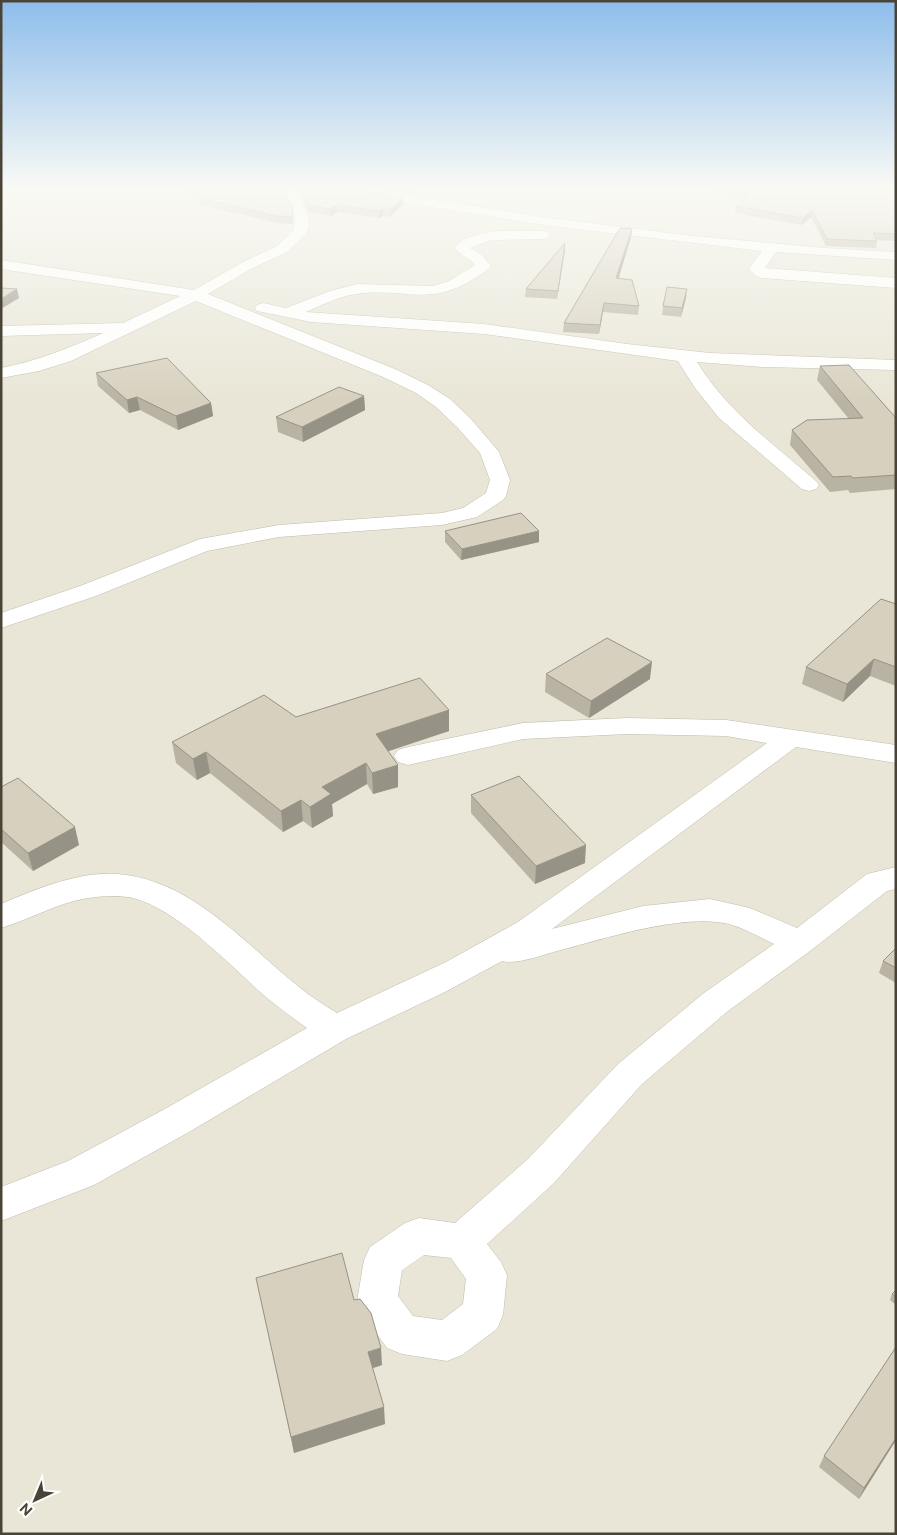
<svg xmlns="http://www.w3.org/2000/svg" width="897" height="1535" viewBox="0 0 897 1535" font-family="'Public Sans',sans-serif">
<style>
.residential{fill:#e9e6d7}
.lines{fill:none;stroke-linecap:round;stroke-linejoin:round}
.minor-casing{stroke:#c1bcab;stroke-width:1}
.minor{fill:#fff;fill-rule:evenodd}
.wall{fill:#b9b3a3}
.shaded-wall{fill:#969285}
.building{fill:#d7d0be;stroke:#969285}
</style>
<rect width="100%" height="100%" fill="#f5f3e9"/>
<rect class="residential" x="1" y="187" width="895" height="1347"/>
<g class="lines">
<g class="minor-casing">
<g id="minor">
<path d="M288,187H301L298,193C304,206 314,220 306,234L287,252L253,268L208,294L395,369L428,385L450,399L471,419L499,452L510,480L506,496L503,500L477,517L442,525L279,537L207,551L96,596L1,628V613L80,586L200,539L279,525L442,513L463,508L486,493L490,480L480,453L457,427L436,407L416,393L383,377L196,301L71,361L39,371L1,378V368C40,360 67,349 103,333L1,336V326L123,323L180,296L1,269V260L194,290L243,262L277,246L294,230L295,216L284,193Z"/>
<polygon points="326,187 357,187 543,217 684,235 825,248 896,252 896,260 776,252 765,268 896,278 896,288 761,278 756,276 749,269 762,251 543,225 332,191"/>
<path d="M501,231H543L548,232L550,235L548,238L543,239L491,240L470,248L482,255L491,266C486,272 479,276 472,280C429,307 401,287 357,294C339,296 322,305 306,312L484,324L627,344L710,353L896,360V370L763,367L697,362C727,411 773,444 816,481L819,485L816,489L809,491L802,489L719,418L695,388L678,361L484,334L311,322L257,311L255,308L257,305L263,303L286,308L330,291L357,284L433,286L449,281L475,265C469,257 459,256 455,247C464,235 487,232 501,231Z"/>
<path d="M627,718L726,720L896,745V763L796,747L552,929L643,906L710,899L750,908L797,928L867,874L896,867V889L887,891L810,951L728,1011L642,1084L554,1183L487,1244L501,1262L507,1275L503,1315L497,1329L462,1355L447,1361L402,1354L387,1348L363,1315L357,1301L364,1260L370,1247L405,1223L419,1218L455,1223L528,1159L618,1064L704,993L774,944C759,937 744,928 729,924C682,913 604,939 557,951C543,955 515,965 502,961L445,992L346,1039L189,1132L94,1185L1,1221V1187L68,1161L163,1110L307,1028C290,1016 274,1004 259,991C226,961 176,909 133,898C118,895 103,896 88,898C57,903 31,919 1,928V904C36,889 79,871 118,874C192,880 245,944 299,987C311,997 324,1005 337,1013L446,962L518,922L767,743L726,736L627,734L523,739L408,765L398,762L394,756L398,750L408,747L523,723ZM424,1255L451,1258L466,1279L463,1304L442,1320L413,1316L398,1296L402,1270Z"/>
</g>
</g>
<use href="#minor" class="minor"/>
</g>
<g class="wall">
<polygon points="175,187 287,187 284,191 293,209 293,224 277,223 200,205 199,198 200,198"/>
<polygon points="300,187 339,187 403,204 390,217 383,216 379,218 337,212 331,216 309,212 300,193"/>
<polygon points="370,187 421,187 414,194"/>
<polygon points="715,187 896,187 896,241 876,240 877,241 876,248 826,246 811,217 802,225 735,213 736,206 743,199 714,193"/>
<polygon points="632,229 631,237 618,279 639,306 638,315 603,312 599,334 563,332 564,323"/>
<polygon points="565,243 565,250 557,299 525,297 526,289"/>
<polygon points="686,298 681,317 662,315 663,306"/>
<polygon points="820,366 896,418 896,489 850,493 848,490 830,492 790,445 792,430 849,419 817,380"/>
<polygon points="96,373 211,403 213,416 178,430 140,410 129,413 98,386"/>
<polygon points="364,396 365,410 303,442 278,432 276,417"/>
<polygon points="445,531 539,531 539,542 461,560 445,542"/>
<polygon points="896,604 896,686 870,676 843,702 802,684 806,667"/>
<polygon points="546,674 650,679 589,718 545,692"/>
<polygon points="296,717 449,731 388,751 398,787 373,794 367,784 332,804 333,816 312,828 303,821 283,832 210,773 197,780 176,763 172,742"/>
<polygon points="1,787 79,845 33,871 1,842"/>
<polygon points="471,795 585,863 535,884 471,813"/>
<polygon points="896,948 896,983 879,973 883,961"/>
<polygon points="256,1278 354,1300 382,1365 373,1368 385,1424 294,1453"/>
<polygon points="896,1290 896,1305 890,1300 892,1294"/>
<polygon points="896,1347 896,1440 859,1499 819,1467 824,1456"/>
</g>
<g class="shaded-wall">
<polygon points="282,187 287,187 282,194"/>
<polygon points="414,187 421,187 414,194"/>
<polygon points="403,197 403,204 390,217 390,210"/>
<polygon points="336,205 337,212 331,216 330,209"/>
<polygon points="383,209 383,216 379,218 379,211"/>
<polygon points="812,210 811,217 802,225 803,218"/>
<polygon points="632,229 631,237 616,287 616,278"/>
<polygon points="565,243 565,250 557,299 558,291"/>
<polygon points="17,289 19,298 1,309 1,299"/>
<polygon points="687,289 686,298 681,317 682,308"/>
<polygon points="604,303 603,312 599,334 600,325"/>
<polygon points="364,396 365,410 303,442 302,427"/>
<polygon points="137,397 140,410 129,413 127,400"/>
<polygon points="211,403 213,416 178,430 176,416"/>
<polygon points="539,531 539,542 461,560 462,549"/>
<polygon points="874,659 870,676 843,702 847,684"/>
<polygon points="652,662 650,679 589,718 591,701"/>
<polygon points="449,710 449,731 377,755 376,734"/>
<polygon points="206,752 210,773 197,780 193,759"/>
<polygon points="366,763 367,784 332,804 333,816 312,828 310,807 322,787"/>
<polygon points="398,765 398,787 373,794 372,773"/>
<polygon points="301,800 303,821 283,832 281,811"/>
<polygon points="75,827 79,845 33,871 28,853"/>
<polygon points="586,845 585,863 535,884 536,866"/>
<polygon points="381,1348 382,1365 370,1369 368,1352"/>
<polygon points="384,1407 385,1424 294,1453 291,1437"/>
<polygon points="896,1438 896,1440 859,1499 864,1488"/>
</g>
<g class="building">
<polygon points="191,187 282,187 293,209 292,217 276,216 199,198 208,194"/>
<polygon points="300,187 339,187 403,197 390,210 383,209 379,211 336,205 330,209 308,205"/>
<polygon points="717,187 896,187 896,234 873,233 877,241 827,239 812,210 803,218 736,206 749,194"/>
<polygon points="620,228 632,229 616,278 632,280 639,306 604,303 600,325 564,323"/>
<polygon points="565,243 558,291 526,289"/>
<polygon points="667,287 687,289 682,308 663,306"/>
<polygon points="1,288 17,289 1,299"/>
<polygon points="167,358 211,403 176,416 137,397 127,400 96,373"/>
<polygon points="849,365 896,418 896,475 853,478 851,476 833,477 792,430 807,420 863,418 820,366"/>
<polygon points="339,387 364,396 302,427 276,417"/>
<polygon points="521,513 539,531 462,549 445,531"/>
<polygon points="881,599 896,604 896,667 874,659 847,684 806,667"/>
<polygon points="607,638 652,662 591,701 546,674"/>
<polygon points="420,678 449,710 376,734 398,765 372,773 366,763 322,787 331,794 310,807 301,800 281,811 206,752 193,759 172,742 264,695 296,717"/>
<polygon points="519,776 586,845 536,866 471,795"/>
<polygon points="18,778 75,827 28,853 1,829 1,787"/>
<polygon points="896,948 896,968 883,961"/>
<polygon points="342,1253 354,1300 360,1299 371,1313 381,1348 368,1352 384,1407 291,1437 256,1278"/>
<polygon points="896,1290 896,1297 892,1294"/>
<polygon points="896,1347 896,1438 864,1488 824,1456"/>
</g>
<linearGradient id="sky" x2="0" y2="1"><stop stop-color="#8dbdec"/><stop offset="0.47" stop-color="#fafaf5"/><stop offset="1" stop-color="#fafaf5" stop-opacity="0"/></linearGradient>
<rect width="897" height="402" fill="url(#sky)"/>
<rect width="897" height="1535" fill="none" stroke="#4a4437" stroke-width="5"/>
<g transform="translate(35 1500) rotate(224)" stroke="#ffffff" stroke-width="4" paint-order="stroke">
<path d="M0-4L9 19L0 12L-9 19Z" fill="#4a4437"/>
<text y="-8" font-size="14" font-weight="bold" text-anchor="middle" fill="#4a4437">N</text>
</g>
</svg>
